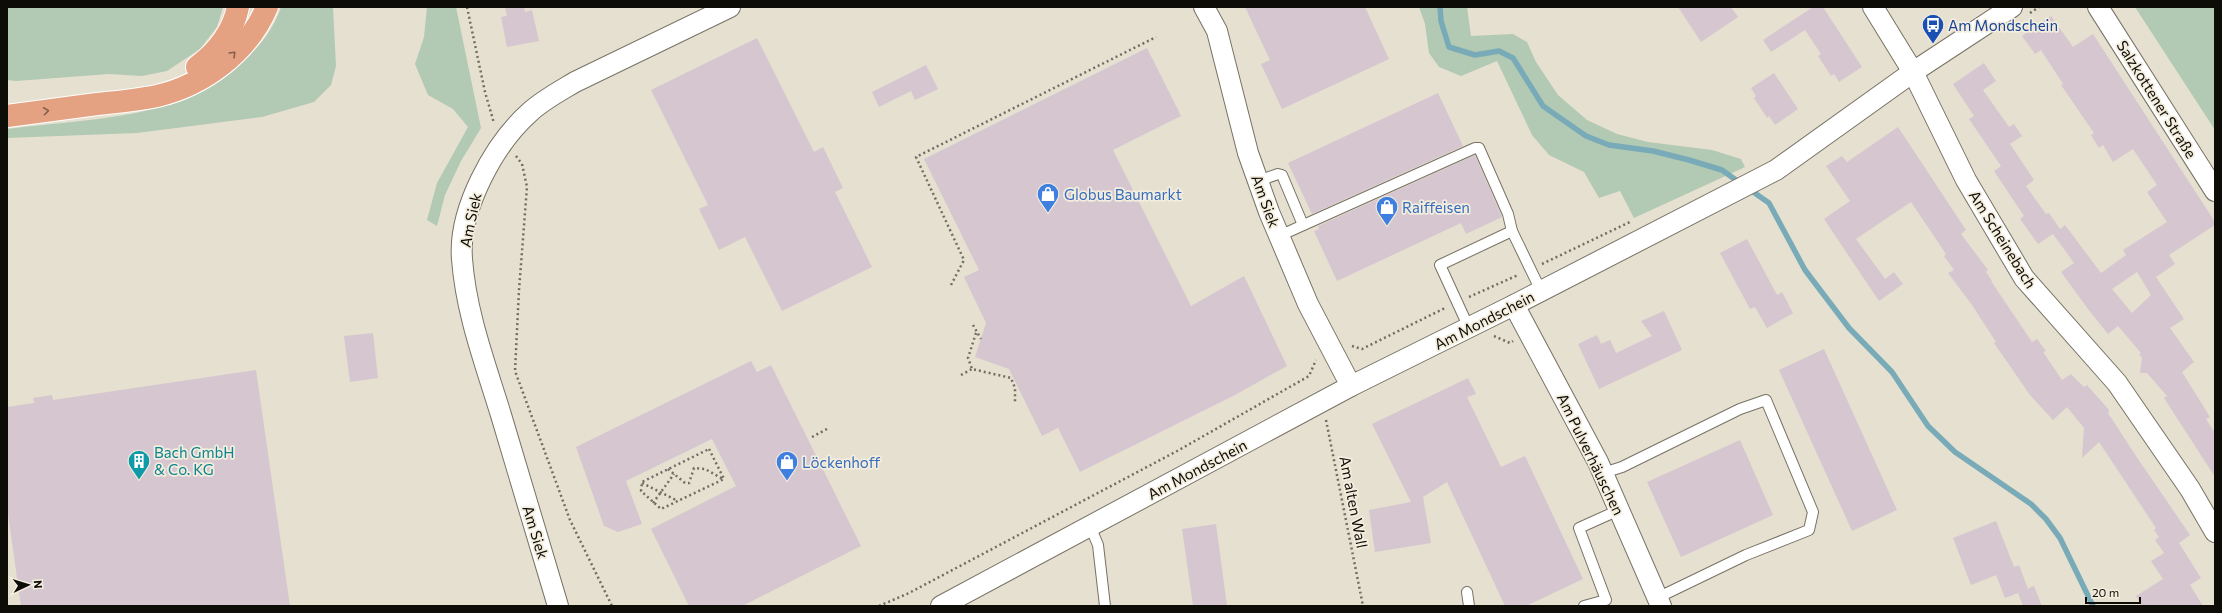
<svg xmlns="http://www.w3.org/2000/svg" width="2222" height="613" viewBox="0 0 2222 613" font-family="Commissioner,sans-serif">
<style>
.green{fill:#b2c9b4}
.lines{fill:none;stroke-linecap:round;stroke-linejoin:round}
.stream{stroke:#78abb7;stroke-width:5.5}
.building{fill:#d6c6d0;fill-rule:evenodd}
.service-casing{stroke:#777264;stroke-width:12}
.minor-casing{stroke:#777264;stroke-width:22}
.trunk-casing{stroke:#fff;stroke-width:24}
.path{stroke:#716d63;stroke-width:2.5;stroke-dasharray:2 3;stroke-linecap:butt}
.service{stroke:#fff;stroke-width:10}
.minor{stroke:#fff;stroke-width:20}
.trunk{stroke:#e4a282;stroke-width:22}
.oneway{stroke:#845e4b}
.labels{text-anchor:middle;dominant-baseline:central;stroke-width:3.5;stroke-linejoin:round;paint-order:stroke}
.transit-label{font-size:15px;fill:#164399;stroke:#f3eddd;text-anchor:start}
.street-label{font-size:15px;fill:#0e0c07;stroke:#f3eddd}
.shop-label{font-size:15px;fill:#366cbe;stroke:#f3eddd;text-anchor:start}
.culture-label{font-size:15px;fill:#0d838f;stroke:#f3eddd;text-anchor:start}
</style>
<rect width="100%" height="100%" fill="#e6e0d0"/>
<g class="green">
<polygon points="7,7 223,7 217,27 200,49 167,71 142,76 109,74 16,81 7,80"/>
<path d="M281,7H333L336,66L331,85L314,102L262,117L137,133L7,138V129C61,122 128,120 179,101C200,94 221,79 238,65C258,49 273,31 281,7Z"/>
<polygon points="427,7 456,7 481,128 461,161 445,195 437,226 427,220 437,183 468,127 453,109 428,95 415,64 424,37"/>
<polygon points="1419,7 1467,7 1471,36 1513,34 1527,42 1536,62 1558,95 1587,120 1617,134 1648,142 1712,150 1741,159 1745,167 1634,218 1620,191 1599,198 1584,172 1549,155 1532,135 1497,61 1461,76 1439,67 1429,53 1425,24"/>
<polygon points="2135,7 2215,7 2215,130"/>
</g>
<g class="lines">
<g class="stream">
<polyline points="1440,7 1441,21 1449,47 1475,55 1499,51 1513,58 1543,106 1586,136 1609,145 1653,151 1689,160 1722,170 1740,183"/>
<polyline points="1749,189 1769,203 1805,270 1849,328 1892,372 1928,426 1955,452 2031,504 2046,519 2060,538 2093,606"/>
</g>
</g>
<g class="building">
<polygon points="505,7 524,7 525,12 532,10 539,41 507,47 501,17 507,16"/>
<polygon points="1245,7 1365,7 1389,59 1282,109 1261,64 1270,60"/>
<polygon points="1678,7 1731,7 1738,17 1701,42"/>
<polygon points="1813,7 1823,7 1862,67 1839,82 1834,74 1831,76 1818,56 1821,54 1805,30 1771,52 1763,40"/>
<path d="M2051,16L2073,47L2093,34L2215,222V225L2169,255L2175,264L2156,277L2184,319L2170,328L2194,362L2182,372L2210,417L2206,419L2215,433V477L2164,398L2167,396L2147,373H2140L2142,358L2139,354L2141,353L2118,326L2108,334L2088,309L2061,272L2074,263L2053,234L2038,244L2020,219L2024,216L1994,171L2001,166L1969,119L1974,116L1953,84L1984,63L1996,81L1983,90L2009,127L2014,124L2022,136L2010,144L2034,180L2026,186L2046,214L2049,213L2060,229L2065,225L2101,273L2126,255L2123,250L2167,222L2147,192L2157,185L2133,149L2113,162L2103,145L2099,148L2091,135L2094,133L2061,85L2063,84L2041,50L2035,54L2022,36ZM2137,272L2151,295L2132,313L2112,289Z"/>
<polygon points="757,38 814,152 823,147 843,188 835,192 872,267 782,311 745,237 719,250 699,209 708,205 651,90"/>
<polygon points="1147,48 1181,116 1113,150 1191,306 1244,276 1287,366 1235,395 1080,472 1058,428 1042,436 1009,369 975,357 986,323 964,277 979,270 924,159"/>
<polygon points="926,65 938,89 915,100 911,91 879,107 872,92"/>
<polygon points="1774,73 1798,109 1775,125 1769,116 1767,118 1754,98 1756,96 1751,88"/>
<polygon points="1438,93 1463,146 1312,214 1288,163"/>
<polygon points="1898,127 1966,230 1961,234 1988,270 1986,272 1992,281 1991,281 2032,342 2037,339 2046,351 2043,352 2062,380 2071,374 2084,387 2087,385 2109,410 2108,413 2136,456 2190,535 2179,543 2201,578 2190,585 2203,606 2142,606 2136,596 2163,579 2151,561 2164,553 2155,540 2159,537 2154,530 2156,528 2099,442 2082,458 2084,428 2067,407 2053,420 2030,395 1994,343 1996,342 1972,305 1948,273 1954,270 1944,256 1946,254 1911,202 1856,239 1885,279 1894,272 1903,284 1879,301 1824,219 1850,201 1826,166 1842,156 1847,162"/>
<polygon points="1475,155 1502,217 1466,234 1461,223 1337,281 1314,231 1319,229 1318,226"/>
<polygon points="1747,239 1777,295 1782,292 1793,313 1767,328 1755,307 1750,309 1720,253"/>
<polygon points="1664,311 1682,350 1599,389 1578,344 1597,335 1601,344 1610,340 1616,353 1652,336 1641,321"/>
<polygon points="373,333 378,378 350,382 344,336"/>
<polygon points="1824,349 1897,510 1852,531 1779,370"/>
<polygon points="751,361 757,372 771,365 861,546 742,606 689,606 651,529 736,486 712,439 626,481 642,524 618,532 604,526 576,447"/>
<polygon points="256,370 290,606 21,606 7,507 7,407 34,403 33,398 52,395 53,400"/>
<polygon points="1468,378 1476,394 1467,397 1501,467 1525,456 1583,579 1526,606 1505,606 1447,482 1423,497 1431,543 1375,552 1369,510 1411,502 1372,424"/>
<polygon points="1740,440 1773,515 1681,557 1647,482"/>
<polygon points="1996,521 2014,567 2019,565 2028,589 2005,598 1996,575 1971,585 1953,538"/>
<polygon points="1216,524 1227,606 1193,606 1182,529"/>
<polygon points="2034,586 2042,606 2023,606 2018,593"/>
</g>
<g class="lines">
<g class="service-casing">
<g id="service">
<polyline points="1258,181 1278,174 1282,175 1303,225"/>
<polyline points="1279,236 1475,148 1479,148 1508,214 1512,231 1541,291"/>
<polyline points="1469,328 1440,265 1512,231"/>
<polyline points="1603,473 1622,467 1740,409 1766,400 1813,512 1809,530 1746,555 1657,598"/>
<polyline points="1090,526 1098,545 1105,606"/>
<polyline points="1467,592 1469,606"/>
<polyline points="1584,606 1606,600 1579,528 1619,510"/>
</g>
</g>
<g class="minor-casing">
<g id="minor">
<polyline points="1204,7 1217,31 1248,153 1269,212 1308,304 1351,386"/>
<polyline points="1873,7 1913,72 1966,180 2024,278 2117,383 2190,489 2215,532"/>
<polyline points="2098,7 2215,191"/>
<polyline points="1514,305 1598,462 1661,606"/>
<path d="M558,606C539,542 520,478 501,415C485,363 466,313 462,259C458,210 494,144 530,112C543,100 560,91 575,82L730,7"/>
<polyline points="941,606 1351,386 1514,305 1776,170 1913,72 2012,7"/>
</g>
</g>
<g class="trunk-casing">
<g id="trunk">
<path d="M197,67C217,52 233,32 238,7"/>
<path d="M7,116C37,112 67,108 97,104C117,102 138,100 157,96C204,85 248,52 267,7"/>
</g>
</g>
<g class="path">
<polyline points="467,7 485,92 494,123"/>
<polyline points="2030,13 2039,7"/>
<polyline points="516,156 522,164 527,187 519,290 515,371 570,520 612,606"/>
<polyline points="1542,264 1632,221"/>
<polyline points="951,285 964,260 916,157 1156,37"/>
<polyline points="1469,297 1518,275"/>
<polyline points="973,325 981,339"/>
<polyline points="976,333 968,358 972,369 1011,378 1015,388 1015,404"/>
<polyline points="1494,336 1510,343 1513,341"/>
<polyline points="1352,346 1362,349 1445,308"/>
<polyline points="961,375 972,369"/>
<polyline points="1326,420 1363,606"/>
<polyline points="812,437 827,429"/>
<polygon points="709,449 724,479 661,509 641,491 642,482"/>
<polyline points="668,469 685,483 689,483 694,468 705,469 723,479"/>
<polyline points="642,483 678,501"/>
<polyline points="653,503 674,474"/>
<polyline points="879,606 909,593 1179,450 1309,376 1316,360"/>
</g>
<use href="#service" class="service"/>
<use href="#minor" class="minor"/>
<use href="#trunk" class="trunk"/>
</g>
<defs><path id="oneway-chevron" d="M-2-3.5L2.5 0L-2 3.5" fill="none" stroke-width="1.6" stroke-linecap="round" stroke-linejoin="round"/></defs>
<g class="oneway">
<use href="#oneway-chevron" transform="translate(233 54) rotate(-45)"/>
<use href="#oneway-chevron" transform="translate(46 111) rotate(-8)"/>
</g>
<defs>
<g id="bus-pin" transform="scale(1.15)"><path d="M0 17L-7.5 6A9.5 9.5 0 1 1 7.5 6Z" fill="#1a4fb4" stroke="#f3eddd"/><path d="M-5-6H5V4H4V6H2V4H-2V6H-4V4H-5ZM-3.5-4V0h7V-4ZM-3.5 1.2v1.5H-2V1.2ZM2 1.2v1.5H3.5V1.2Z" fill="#fff"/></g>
<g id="shop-pin" transform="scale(1.15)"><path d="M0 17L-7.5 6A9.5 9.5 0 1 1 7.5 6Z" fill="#3f7fe0" stroke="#f3eddd"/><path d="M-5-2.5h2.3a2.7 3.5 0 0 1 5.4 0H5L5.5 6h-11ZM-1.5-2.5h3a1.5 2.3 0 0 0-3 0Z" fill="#fff"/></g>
<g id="building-pin" transform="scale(1.15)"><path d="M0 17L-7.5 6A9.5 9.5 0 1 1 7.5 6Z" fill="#0f9aa8" stroke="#f3eddd"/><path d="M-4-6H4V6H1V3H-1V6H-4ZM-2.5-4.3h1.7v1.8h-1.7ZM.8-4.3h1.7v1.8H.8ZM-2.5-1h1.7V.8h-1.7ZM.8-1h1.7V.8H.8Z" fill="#fff"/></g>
</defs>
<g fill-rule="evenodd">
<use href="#bus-pin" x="1933" y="25"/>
<use href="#shop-pin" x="1048" y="194"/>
<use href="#shop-pin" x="1387" y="207"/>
<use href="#building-pin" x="139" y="461"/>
<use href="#shop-pin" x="787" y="462"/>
</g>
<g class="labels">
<g class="transit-label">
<text x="1948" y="25">Am Mondschein</text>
</g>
<g class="street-label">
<text transform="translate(2157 99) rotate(58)">Salzkottener Straße</text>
<text transform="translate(1266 201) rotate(70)">Am Siek</text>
<text transform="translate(470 220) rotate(-78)">Am Siek</text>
<text transform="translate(2003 239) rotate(58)">Am Scheinebach</text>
<text transform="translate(1484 320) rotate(-27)">Am Mondschein</text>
<text transform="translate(1591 454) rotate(64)">Am Pulverhäuschen</text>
<text transform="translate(1197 469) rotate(-28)">Am Mondschein</text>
<text transform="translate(1354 502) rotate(79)">Am alten Wall</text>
<text transform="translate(536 532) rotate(73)">Am Siek</text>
</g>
<g class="shop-label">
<text x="1064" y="194">Globus Baumarkt</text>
<text x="1402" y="207">Raiffeisen</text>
<text x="802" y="462">Löckenhoff</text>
</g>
<g class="culture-label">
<text x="154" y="452">Bach GmbH<tspan x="154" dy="17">&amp; Co. KG</tspan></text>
</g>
</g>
<rect width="2222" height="613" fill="none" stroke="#0e0c07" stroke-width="16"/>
<g transform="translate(28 585) rotate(86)" stroke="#f3eddd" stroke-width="3" paint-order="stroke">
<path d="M0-3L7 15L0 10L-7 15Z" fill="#0e0c07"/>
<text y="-6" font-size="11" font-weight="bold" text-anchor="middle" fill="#0e0c07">N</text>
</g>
<path d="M2086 597v6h54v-6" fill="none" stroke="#0e0c07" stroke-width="2"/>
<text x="2092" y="597" font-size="12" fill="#0e0c07" stroke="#f3eddd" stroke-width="3" paint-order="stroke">20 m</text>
</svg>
